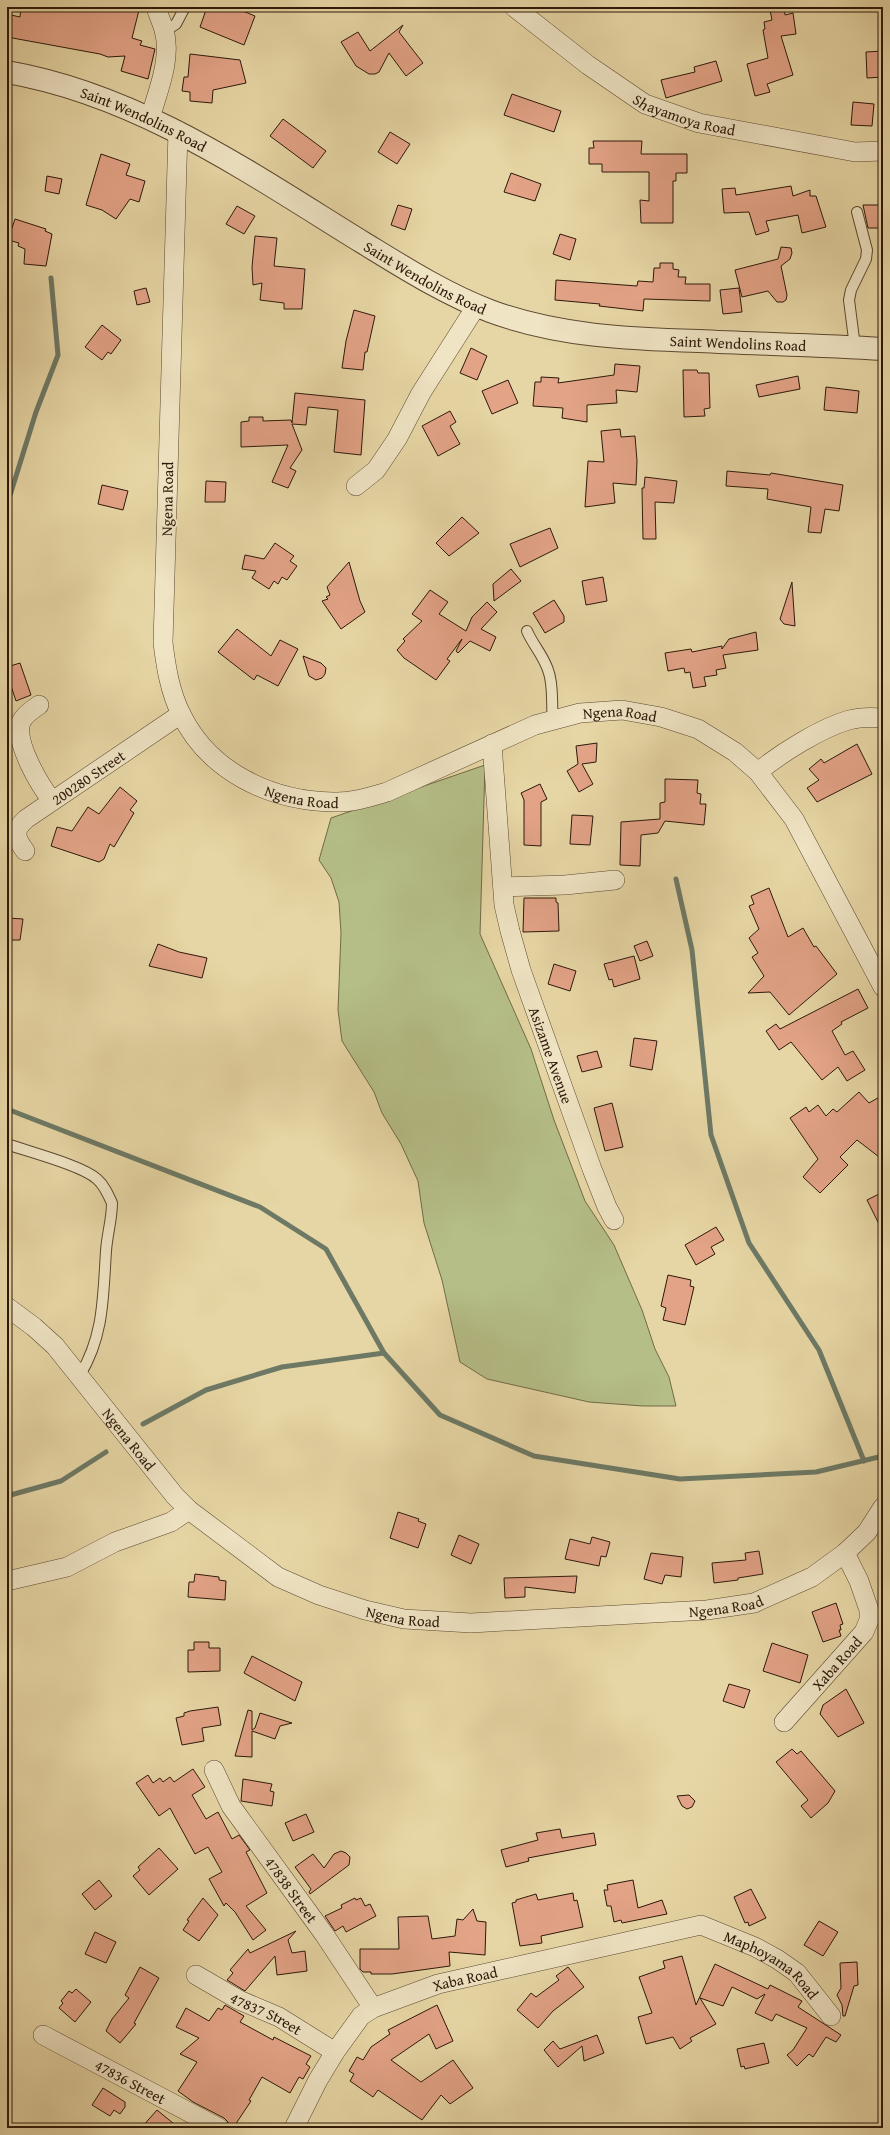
<svg xmlns="http://www.w3.org/2000/svg" width="890" height="2135" viewBox="0 0 890 2135" font-family="'Gentium Book Plus',serif">
<style>
.green{fill:#b5be87;stroke:#716b48}
.lines{fill:none;stroke-linecap:round;stroke-linejoin:round}
.stream{stroke:#6d7965;stroke-width:5}
.building{fill:#e3a387;stroke:#2d1809}
.service-casing{stroke:#5c4830;stroke-width:12}
.minor-casing{stroke:#5c4830;stroke-width:20}
.tertiary-casing{stroke:#5c4830;stroke-width:24}
.service{stroke:#efe4c4;stroke-width:10}
.minor{stroke:#efe4c4;stroke-width:19}
.tertiary{stroke:#efe4c4;stroke-width:22}
.labels{text-anchor:middle;dominant-baseline:central;stroke-width:4;stroke-linejoin:round;paint-order:stroke}
.street-label{font-size:15px;fill:#2d1809;stroke:#efe4c4}
</style>
<rect width="100%" height="100%" fill="#e7d6a5"/>
<filter id="stains"><feTurbulence type="fractalNoise" baseFrequency=".005" numOctaves="4"/><feColorMatrix values="0 0 0 0 .2 0 0 0 0 .09 0 0 0 0 .02 0 0 0 .5 -.17"/></filter>
<radialGradient id="worn" r=".72"><stop offset=".6" stop-color="#630" stop-opacity="0"/><stop offset="1" stop-color="#630" stop-opacity=".3"/></radialGradient>
<polygon class="green" points="485,765 480,934 531,1049 554,1120 585,1201 614,1245 642,1310 655,1349 669,1377 676,1406 643,1406 589,1402 487,1379 460,1362 442,1280 424,1223 418,1181 401,1144 382,1113 374,1092 342,1041 338,1010 341,933 339,902 331,878 319,860 331,818"/>
<g class="lines">
<g class="stream">
<polyline points="7,505 36,412 58,355 51,278"/>
<polyline points="676,879 692,950 711,1135 749,1243 819,1350 864,1461"/>
<polyline points="7,1109 260,1207 326,1249 384,1353 440,1415 534,1456 680,1479 816,1472 883,1456"/>
<polyline points="143,1424 206,1390 282,1367 384,1353"/>
<polyline points="7,1496 61,1481 106,1452"/>
</g>
</g>
<g class="building">
<polygon points="21,7 129,7 139,10 132,38 142,41 140,45 155,49 148,79 121,71 125,56 108,57 100,54 7,37 11,15 20,17"/>
<polygon points="207,7 233,7 255,16 244,45 200,27"/>
<polygon points="784,7 785,15 793,13 796,34 781,36 793,75 767,84 770,92 755,96 747,64 768,58 763,30 765,29 764,22 772,20 770,10"/>
<polygon points="403,25 399,32 423,63 406,76 389,53 379,72 375,74 369,74 356,66 341,42 358,32 370,51"/>
<polygon points="883,51 883,77 867,78 866,52"/>
<polygon points="190,54 240,60 246,83 213,90 212,103 190,101 190,92 182,91 184,77 188,77"/>
<polygon points="716,61 722,81 666,98 661,80 695,72 694,67"/>
<polygon points="512,94 561,111 554,132 504,115"/>
<polygon points="853,102 874,104 872,126 851,125"/>
<polygon points="283,119 326,151 313,168 270,136"/>
<polygon points="390,132 410,144 397,164 378,152"/>
<polygon points="593,141 642,141 641,154 687,154 687,173 676,173 676,181 673,181 673,223 641,223 640,200 649,201 649,172 602,172 602,164 589,164 589,148 594,148"/>
<polygon points="101,154 130,164 126,175 145,181 139,202 130,199 116,219 102,210 86,205"/>
<polygon points="511,173 541,184 535,201 504,192"/>
<polygon points="47,176 62,179 59,194 45,191"/>
<polygon points="791,186 793,196 810,190 810,196 816,196 826,227 802,233 798,215 766,221 769,231 756,235 749,212 724,213 722,189 735,188 736,195"/>
<polygon points="398,205 412,209 405,230 391,225"/>
<polygon points="863,205 883,205 883,228 868,228"/>
<polygon points="237,206 255,216 244,234 226,224"/>
<polygon points="15,219 46,229 45,231 52,234 46,266 24,264 25,249 18,246 19,243 8,240"/>
<polygon points="560,234 576,239 570,260 553,254"/>
<polygon points="255,236 277,238 274,266 305,269 302,309 284,309 284,303 260,300 262,283 253,285 252,267"/>
<polygon points="781,247 791,248 792,253 790,259 781,266 787,295 786,300 783,302 777,302 768,291 742,297 735,270 778,259"/>
<polygon points="660,263 673,263 673,269 679,270 678,277 686,277 685,284 710,284 710,301 644,299 643,311 599,306 600,304 555,300 556,280 637,286 638,281 653,282 654,268 660,268"/>
<polygon points="146,288 150,302 137,305 134,291"/>
<polygon points="739,288 742,312 723,314 720,290"/>
<polygon points="354,310 375,316 367,352 365,352 363,370 342,368 346,341"/>
<polygon points="102,325 121,340 111,354 108,352 102,360 85,347"/>
<polygon points="471,348 487,356 477,380 460,373"/>
<polygon points="615,364 640,366 637,392 616,390 617,403 587,405 587,422 562,418 563,408 533,406 535,382 541,382 541,377 559,378 558,383 614,375"/>
<polygon points="683,370 697,370 698,373 709,373 710,408 704,409 705,416 684,417"/>
<polygon points="798,376 800,389 759,397 756,385"/>
<polygon points="508,380 518,403 492,414 482,391"/>
<polygon points="826,387 859,391 857,413 824,410"/>
<polygon points="295,393 365,400 361,455 334,452 338,410 308,407 306,425 292,424 302,450 290,468 296,471 288,488 272,482 288,445 241,447 241,422 249,421 249,417 263,417 263,421 291,420 292,423"/>
<polygon points="450,411 456,422 450,426 460,444 438,456 422,426"/>
<polygon points="620,429 621,437 635,436 637,461 636,485 613,483 615,503 585,507 588,461 604,462 601,431"/>
<polygon points="727,471 770,475 771,473 843,485 839,511 825,509 821,533 808,532 811,507 767,499 768,489 726,486"/>
<polygon points="645,477 677,481 674,503 655,502 656,539 643,539 642,488 644,488"/>
<polygon points="206,481 226,482 225,502 205,502"/>
<polygon points="102,485 128,491 123,510 98,504"/>
<polygon points="462,517 479,533 449,556 436,543"/>
<polygon points="550,528 558,548 520,567 510,544"/>
<polygon points="275,543 294,556 290,561 297,566 287,580 282,577 278,584 274,581 269,589 252,578 256,571 242,569 245,555 264,559"/>
<polygon points="349,562 360,601 365,612 341,629 322,601 328,599 326,597 330,595 327,587"/>
<polygon points="511,569 521,581 494,601 493,584"/>
<polygon points="603,577 607,601 586,605 582,581"/>
<polygon points="792,582 792,583 795,626 784,624 780,619"/>
<polygon points="430,590 448,602 439,614 466,631 472,617 487,602 497,612 481,629 496,637 490,651 470,641 458,653 456,651 462,639 447,659 450,661 436,680 404,658 397,650 405,641 403,639 422,621 412,614"/>
<polygon points="554,600 564,616 564,622 545,633 533,613"/>
<polygon points="237,629 271,656 280,640 298,649 278,686 257,675 254,680 218,652"/>
<polygon points="756,632 758,650 723,655 726,668 716,670 717,675 704,677 706,686 693,688 690,672 685,673 684,668 668,671 665,653 691,649 692,652 722,646 722,649 729,639"/>
<polygon points="303,656 321,663 326,668 325,674 322,678 316,680 309,676"/>
<polygon points="20,663 31,695 16,701 7,674 7,667"/>
<polygon points="597,743 596,762 582,764 593,784 579,792 567,771 578,764 576,746"/>
<polygon points="857,744 872,774 817,802 807,788 819,780 809,769 821,759 824,763"/>
<polygon points="665,779 698,780 697,793 701,794 700,804 706,804 704,825 665,821 658,833 641,835 640,866 620,865 621,822 660,819 660,803 665,802"/>
<polygon points="540,784 547,799 541,802 541,846 524,845 524,800 521,793"/>
<polygon points="120,787 137,801 130,810 134,813 114,847 110,844 104,859 99,862 51,846 57,827 72,831 88,807 99,814"/>
<polygon points="572,815 593,816 590,845 570,844"/>
<polygon points="769,888 788,937 803,928 814,947 816,946 837,974 789,1015 770,992 748,993 764,976 752,957 758,953 749,938 759,929 749,906 754,904 751,896"/>
<polygon points="524,898 556,898 556,902 558,903 559,931 523,932"/>
<polygon points="8,918 23,919 20,940 8,940"/>
<polygon points="647,941 653,956 640,961 634,946"/>
<polygon points="158,944 179,952 207,958 202,978 149,966"/>
<polygon points="634,956 640,979 614,987 612,979 609,980 604,964"/>
<polygon points="554,964 576,971 570,991 548,984"/>
<polygon points="858,989 868,1008 841,1022 842,1024 832,1031 845,1055 853,1051 865,1070 847,1081 838,1067 822,1080 791,1042 779,1050 766,1031 776,1024 780,1029"/>
<polygon points="634,1038 657,1041 652,1070 630,1066"/>
<polygon points="597,1051 602,1067 582,1072 577,1056"/>
<polygon points="859,1092 869,1103 883,1095 883,1160 857,1140 840,1157 848,1165 820,1193 803,1177 818,1159 790,1118 806,1107 809,1112 818,1105 826,1116 833,1109 837,1112"/>
<polygon points="612,1103 623,1147 605,1151 594,1108"/>
<polygon points="883,1192 883,1232 867,1200"/>
<polygon points="716,1227 724,1240 711,1247 715,1254 696,1265 685,1245"/>
<polygon points="668,1275 691,1280 690,1286 694,1287 685,1325 663,1320 666,1308 661,1306"/>
<polygon points="398,1512 419,1519 418,1521 426,1524 418,1548 390,1538"/>
<polygon points="459,1535 479,1544 471,1564 451,1555"/>
<polygon points="592,1537 610,1542 606,1557 601,1556 599,1566 565,1559 570,1539 590,1544"/>
<polygon points="759,1551 763,1574 738,1578 738,1580 714,1583 712,1563 746,1560 745,1553"/>
<polygon points="651,1553 683,1557 681,1577 665,1575 662,1584 644,1579"/>
<polygon points="195,1574 219,1577 219,1580 226,1581 225,1600 188,1597 189,1582 194,1582"/>
<polygon points="577,1576 575,1593 525,1587 525,1597 505,1598 504,1578"/>
<polygon points="836,1603 843,1624 840,1625 841,1630 839,1630 841,1636 823,1642 812,1612"/>
<polygon points="194,1642 209,1642 209,1648 220,1648 220,1671 188,1672 188,1650 194,1650"/>
<polygon points="772,1643 808,1655 800,1683 763,1671"/>
<polygon points="252,1656 302,1682 295,1701 244,1673"/>
<polygon points="729,1684 750,1690 744,1708 723,1701"/>
<polygon points="846,1689 864,1723 838,1737 820,1714 823,1705"/>
<polygon points="218,1707 221,1725 202,1728 204,1741 182,1745 176,1718 184,1716 184,1713 190,1711"/>
<polygon points="248,1710 252,1711 252,1730 255,1728 260,1713 292,1723 280,1726 275,1739 252,1731 252,1757 235,1756"/>
<polygon points="792,1749 797,1754 801,1751 835,1791 828,1803 811,1818 801,1806 808,1800 776,1762"/>
<polygon points="193,1769 205,1787 192,1795 206,1819 218,1812 232,1839 239,1835 250,1850 246,1852 267,1893 246,1906 266,1930 253,1940 235,1912 226,1903 224,1906 209,1879 222,1872 208,1847 195,1854 170,1808 159,1816 136,1783 148,1775 153,1783 160,1778 163,1782 170,1777 174,1782"/>
<polygon points="243,1779 272,1784 270,1791 274,1792 272,1806 241,1801"/>
<polygon points="689,1795 695,1801 692,1807 687,1809 682,1806 677,1796"/>
<polygon points="306,1814 314,1832 293,1841 285,1823"/>
<polygon points="560,1829 562,1838 594,1833 596,1845 528,1858 529,1861 506,1867 501,1850 538,1840 536,1833"/>
<polygon points="159,1848 178,1869 149,1895 133,1876 140,1870 138,1867"/>
<polygon points="341,1851 346,1853 350,1857 349,1865 310,1894 309,1892 311,1889 295,1867 313,1854 324,1868 334,1854"/>
<polygon points="99,1880 112,1896 95,1910 82,1894"/>
<polygon points="633,1880 638,1908 662,1900 667,1914 622,1923 621,1920 614,1922 611,1906 607,1906 604,1890 608,1890 607,1885"/>
<polygon points="751,1889 766,1918 749,1926 748,1922 745,1923 734,1897"/>
<polygon points="573,1893 574,1901 577,1900 583,1927 541,1936 542,1943 520,1946 512,1903 516,1902 516,1900 536,1894 538,1900"/>
<polygon points="203,1898 218,1915 199,1941 183,1930 189,1921 187,1920"/>
<polygon points="355,1898 356,1900 361,1898 365,1906 370,1904 376,1916 346,1932 343,1926 335,1931 325,1916 342,1908 341,1905"/>
<polygon points="473,1909 477,1921 486,1922 485,1955 449,1952 450,1966 392,1974 371,1974 371,1972 363,1972 360,1969 360,1949 399,1949 398,1917 428,1916 432,1939 455,1936 457,1919 463,1920"/>
<polygon points="819,1921 838,1932 823,1956 804,1945"/>
<polygon points="296,1931 288,1940 292,1953 305,1951 307,1971 277,1975 275,1956 245,1991 227,1980 233,1973 230,1970 248,1949 250,1953"/>
<polygon points="95,1932 116,1942 106,1963 85,1954"/>
<polygon points="682,1956 696,2005 715,1964 768,1989 770,1985 802,2001 798,2007 841,2035 836,2042 826,2037 813,2057 809,2054 797,2066 787,2055 793,2050 807,2028 776,2014 772,2021 755,2013 765,1994 757,1999 732,1987 723,2006 700,1998 716,2024 690,2038 692,2041 680,2049 673,2037 646,2044 638,2017 652,2013 639,1977 665,1968 663,1961"/>
<polygon points="857,1962 858,1985 854,1986 845,2016 843,2016 842,2005 837,1995 841,1988 840,1963"/>
<polygon points="140,1967 159,1978 134,2023 136,2024 120,2043 106,2031 112,2019 129,1998 125,1995"/>
<polygon points="568,1967 584,1987 553,2011 538,2028 517,2010 531,1993 536,1997 559,1980 556,1976"/>
<polygon points="76,1989 91,2002 75,2022 59,2008 63,2003 61,2001 69,1991 72,1993"/>
<polygon points="225,2005 244,2016 240,2022 273,2040 274,2037 311,2056 306,2064 310,2067 303,2079 299,2077 290,2093 262,2077 249,2100 251,2101 233,2128 230,2128 228,2122 224,2118 193,2102 178,2091 197,2062 180,2054 199,2038 176,2027 186,2008 209,2021 218,2008 222,2010"/>
<polygon points="437,2005 453,2041 436,2049 429,2034 391,2060 421,2082 453,2060 473,2088 450,2104 441,2095 422,2120 378,2090 373,2097 350,2081 354,2074 349,2071 357,2057 363,2060 371,2047 390,2034 388,2030"/>
<polygon points="597,2035 604,2053 584,2061 582,2046 558,2067 544,2050 553,2041 560,2049"/>
<polygon points="764,2043 769,2063 745,2069 744,2066 741,2067 737,2049"/>
<polygon points="103,2088 125,2102 125,2107 120,2114 114,2110 110,2116 92,2105"/>
<polygon points="157,2110 179,2128 141,2128"/>
</g>
<g class="lines">
<g class="service-casing">
<g id="service">
<polyline points="165,31 176,24 185,7"/>
<polyline points="855,347 849,300 851,290 866,259 867,250 857,212"/>
<path d="M527,631C533,645 543,655 548,670C554,685 551,704 553,720"/>
<path d="M7,1144C29,1152 81,1165 97,1179C104,1185 108,1194 112,1203C112,1219 107,1235 106,1251C103,1296 104,1336 80,1375"/>
</g>
</g>
<g class="minor-casing">
<g id="minor">
<path id="s1" d="M514,7L588,65L645,104L699,123L855,152L883,151"/>
<path d="M150,118C158,91 172,58 164,30C162,22 158,15 156,7"/>
<path id="s2" d="M178,131L163,643C166,667 170,692 181,714C209,772 271,801 333,802C351,803 370,797 387,792L535,725L580,713L622,710L661,717L698,729L735,752L758,772L794,819L883,987"/>
<polyline points="356,486 376,470 397,439 421,393 477,305"/>
<path d="M39,705C33,709 24,715 21,722C14,743 40,785 52,801"/>
<path id="s3" d="M492,744L504,905L510,931L521,970L592,1169L607,1207L614,1220"/>
<path d="M758,772C781,753 821,728 849,720C860,717 872,717 883,718"/>
<path id="s4" d="M25,851C15,837 13,831 26,819L181,714"/>
<polyline points="503,887 565,885 615,880"/>
<path id="s5" d="M7,1307L34,1327L55,1346L175,1496L189,1510L278,1577L319,1595L365,1610L404,1619L471,1623L707,1610L754,1603L812,1577L845,1553L867,1532L883,1507"/>
<polyline points="7,1581 67,1567 115,1542 171,1522 189,1510"/>
<path id="s6" d="M784,1722L864,1632L869,1620V1610L859,1581L845,1553"/>
<path id="s7" d="M214,1770L231,1806L324,1934L373,2008"/>
<path id="s8" d="M196,1975L239,2000L279,2017L335,2052"/>
<path id="s9" d="M43,2035L219,2128"/>
<path id="s10" d="M294,2128L318,2080L335,2052L361,2016L373,2008L438,1984L701,1925L755,1947L777,1959L797,1973L831,2016"/>
</g>
</g>
<g class="tertiary-casing">
<g id="tertiary">
<path id="s11" d="M7,72C139,95 250,173 362,242C403,267 445,294 490,311C557,336 629,339 699,341C761,344 822,345 883,349"/>
</g>
</g>
<use href="#service" class="service"/>
<use href="#minor" class="minor"/>
<use href="#tertiary" class="tertiary"/>
</g>
<g class="labels">
<g class="street-label">
<text stroke="none"><textPath href="#s1" startOffset="204">Shayamoya Road</textPath></text>
<text stroke="none"><textPath href="#s11" startOffset="145">Saint Wendolins Road</textPath></text>
<text stroke="none"><textPath href="#s11" startOffset="469">Saint Wendolins Road</textPath></text>
<text stroke="none"><textPath href="#s11" startOffset="793">Saint Wendolins Road</textPath></text>
<text transform="translate(167 499) rotate(-89)">Ngena Road</text>
<text stroke="none"><textPath href="#s2" startOffset="1075">Ngena Road</textPath></text>
<text stroke="none"><textPath href="#s4" startOffset="112">200280 Street</textPath></text>
<text stroke="none"><textPath href="#s2" startOffset="739">Ngena Road</textPath></text>
<text stroke="none"><textPath href="#s3" startOffset="319">Asizame Avenue</textPath></text>
<text stroke="none"><textPath href="#s5" startOffset="181">Ngena Road</textPath></text>
<text stroke="none"><textPath href="#s5" startOffset="841">Ngena Road</textPath></text>
<text stroke="none"><textPath href="#s5" startOffset="517">Ngena Road</textPath></text>
<text stroke="none"><textPath href="#s6" startOffset="79">Xaba Road</textPath></text>
<text stroke="none"><textPath href="#s7" startOffset="143">47838 Street</textPath></text>
<text stroke="none"><textPath href="#s10" startOffset="566">Maphoyama Road</textPath></text>
<text stroke="none"><textPath href="#s10" startOffset="242">Xaba Road</textPath></text>
<text stroke="none"><textPath href="#s8" startOffset="80">47837 Street</textPath></text>
<text stroke="none"><textPath href="#s9" startOffset="99">47836 Street</textPath></text>
</g>
</g>
<rect width="890" height="2135" fill="none" stroke="#e7d6a5" stroke-width="24"/>
<rect x="8" y="8" width="874" height="2119" fill="none" stroke="#2d1809" stroke-width="2"/>
<rect x="12" y="12" width="866" height="2111" fill="none" stroke="#2d1809"/>
<rect width="100%" height="100%" filter="url(#stains)"/>
<rect width="100%" height="100%" fill="url(#worn)"/>
</svg>
